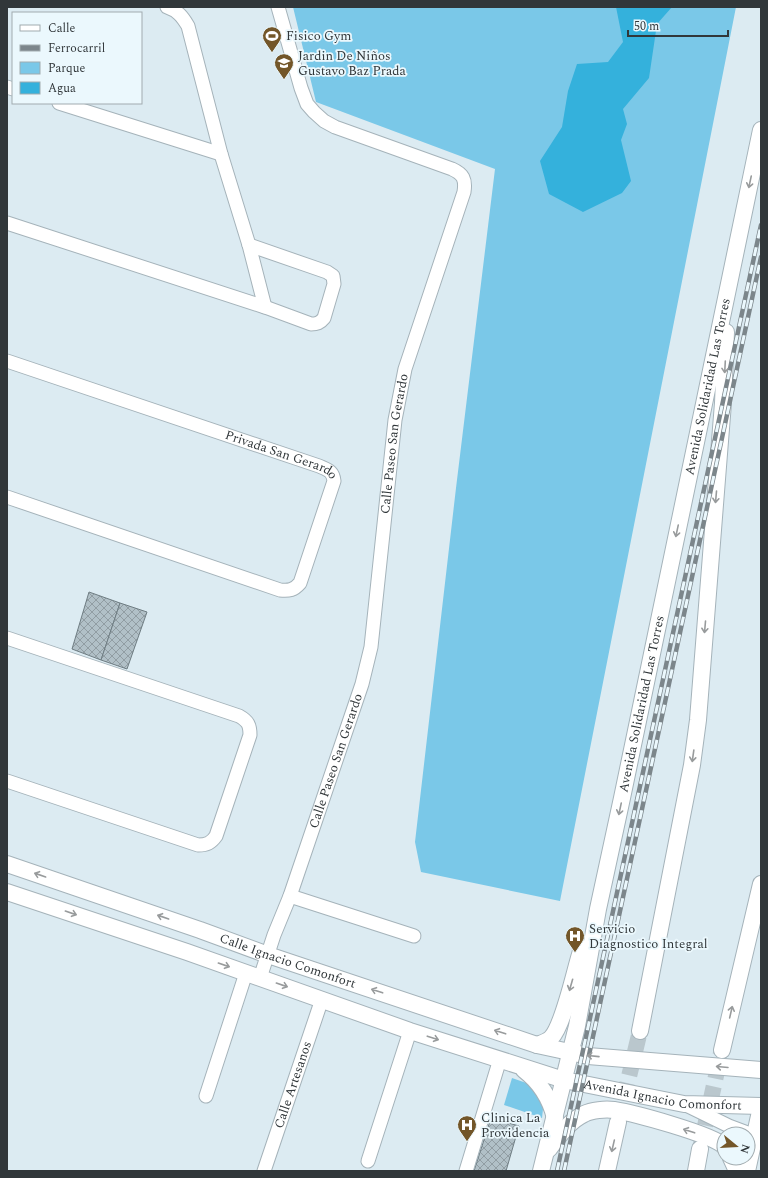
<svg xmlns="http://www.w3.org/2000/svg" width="768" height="1178" viewBox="0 0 768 1178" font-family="Spectral,serif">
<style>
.green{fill:#7ac8e8}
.water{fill:#34b1dc}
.building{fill:url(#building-cross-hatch);stroke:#6f7d83}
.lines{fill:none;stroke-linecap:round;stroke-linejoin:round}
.major-tunnel{stroke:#bac7cd;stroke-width:16;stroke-dasharray:16 8;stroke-linecap:butt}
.minor-casing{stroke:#a5b3ba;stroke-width:15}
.major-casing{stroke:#a5b3ba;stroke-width:18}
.minor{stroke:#fff;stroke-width:13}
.major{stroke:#fff;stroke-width:16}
.rail-casing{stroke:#7c868b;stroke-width:4.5}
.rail{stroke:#ebf8fd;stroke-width:3;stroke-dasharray:9;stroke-linecap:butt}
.oneway{stroke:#989b9c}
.labels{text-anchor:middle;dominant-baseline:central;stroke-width:3.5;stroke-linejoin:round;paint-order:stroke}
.poi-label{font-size:13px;fill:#31373a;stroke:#ebf8fd;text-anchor:start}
.street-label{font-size:13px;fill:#31373a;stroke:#ebf8fd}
</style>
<defs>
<pattern id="building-cross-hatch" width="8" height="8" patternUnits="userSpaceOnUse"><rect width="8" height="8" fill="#b1c0c7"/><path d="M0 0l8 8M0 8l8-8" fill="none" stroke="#919da3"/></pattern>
</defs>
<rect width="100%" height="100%" fill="#dcebf2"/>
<g class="green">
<polygon points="293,7 736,7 560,901 421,872 415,842 456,488 495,169 316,102"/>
<polygon points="512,1078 535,1086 544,1100 542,1118 504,1105"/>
</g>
<polygon class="water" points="616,7 672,7 657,24 649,78 623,109 627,124 621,140 631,181 622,193 583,212 549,194 540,161 562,127 568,91 577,64 608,62 623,42"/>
<g class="building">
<polygon points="89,592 120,603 101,660 72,649"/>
<polygon points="120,603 147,612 127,669 101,660"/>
<polygon points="491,1118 519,1126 506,1171 474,1171"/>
</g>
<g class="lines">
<g class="major-tunnel">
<polyline points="618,1122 640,1031"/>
<polyline points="700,1149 721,1053"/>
</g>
<g class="minor-casing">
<g id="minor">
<path d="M167,7C178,11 182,16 188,26L221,154L249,245L265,307"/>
<polyline points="7,87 13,89"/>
<polyline points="59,103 221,154"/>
<path d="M7,223L265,307L311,324C317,324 320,323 324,318L334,284L333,276L327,272L249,245"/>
<path id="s1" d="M7,361L319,466C328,470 333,471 334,481L300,583C294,590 289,591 280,590L7,497"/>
<path d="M7,638L239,716C248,721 250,725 250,735L216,836C211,843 207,845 198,845L7,781"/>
<polyline points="290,896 414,936"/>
<path id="s2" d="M260,978L274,935L290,896L362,684L371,647L395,420L405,369L464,192C466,179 463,174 452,169L335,127L324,121L314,112L307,104L301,88L278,7"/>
<polyline points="206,1096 246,973"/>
<polyline points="686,1105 729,1126 761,1138"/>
<polyline points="368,1161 410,1031"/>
<path id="s3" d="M264,1171L322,999"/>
<polyline points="466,1171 500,1059"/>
</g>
</g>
<g class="major-casing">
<g id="major">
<path id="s4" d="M7,864L200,930L268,955L537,1045L588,1056L761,1070"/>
<path id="s5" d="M7,892L187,952L410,1031L564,1080L684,1104L761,1106"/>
<polyline points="640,1031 692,765 698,720 723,403 726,332"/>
<path d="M537,1045C542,1043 547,1042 551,1038C564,1025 575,968 582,948"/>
<polyline points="722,1050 761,884"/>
<path d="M524,1070C541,1083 550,1098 555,1118"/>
<path d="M549,1149C559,1136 569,1121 584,1114C592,1110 605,1109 614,1110C634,1113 711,1134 724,1146"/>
<polyline points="731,1158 737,1171"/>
<path id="s6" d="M541,1171L577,1026L598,909L622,798L761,130"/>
<polyline points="607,1171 618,1122"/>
<polyline points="696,1171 700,1149"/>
<polyline points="747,1171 761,1107"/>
</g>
</g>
<use href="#minor" class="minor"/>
<use href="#major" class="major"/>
<g class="rail-casing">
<g id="rail">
<polyline points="557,1171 761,225"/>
<polyline points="564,1171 761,257"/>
</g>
</g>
<use href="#rail" class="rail"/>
</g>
<defs><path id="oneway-shaft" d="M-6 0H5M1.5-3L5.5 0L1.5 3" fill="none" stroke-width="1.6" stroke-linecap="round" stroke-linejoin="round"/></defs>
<g class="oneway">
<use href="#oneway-shaft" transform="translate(750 182) rotate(102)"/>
<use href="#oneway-shaft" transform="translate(725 367) rotate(93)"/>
<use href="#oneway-shaft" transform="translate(716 497) rotate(95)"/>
<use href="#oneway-shaft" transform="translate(677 531) rotate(102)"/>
<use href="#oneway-shaft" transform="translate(705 627) rotate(95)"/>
<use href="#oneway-shaft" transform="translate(693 756) rotate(98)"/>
<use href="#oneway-shaft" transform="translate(620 809) rotate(102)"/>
<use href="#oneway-shaft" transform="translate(40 875) rotate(-161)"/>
<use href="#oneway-shaft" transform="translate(71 913) rotate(19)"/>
<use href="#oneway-shaft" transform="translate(163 917) rotate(-161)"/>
<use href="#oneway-shaft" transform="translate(224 965) rotate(19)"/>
<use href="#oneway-shaft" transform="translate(282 985) rotate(19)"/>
<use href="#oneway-shaft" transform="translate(571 985) rotate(106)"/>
<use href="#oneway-shaft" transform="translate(377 991) rotate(-162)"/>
<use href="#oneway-shaft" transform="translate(731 1012) rotate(-77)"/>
<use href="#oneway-shaft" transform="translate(500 1032) rotate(-162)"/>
<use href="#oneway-shaft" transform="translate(433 1038) rotate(18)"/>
<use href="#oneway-shaft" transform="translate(593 1056) rotate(-174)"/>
<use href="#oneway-shaft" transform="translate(722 1067) rotate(-175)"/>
<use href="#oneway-shaft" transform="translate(689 1131) rotate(-162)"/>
<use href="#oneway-shaft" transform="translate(613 1146) rotate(103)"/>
</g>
<defs>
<g id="stadium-pin" transform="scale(1)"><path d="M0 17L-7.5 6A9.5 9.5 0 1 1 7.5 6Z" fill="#735629" stroke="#ebf8fd"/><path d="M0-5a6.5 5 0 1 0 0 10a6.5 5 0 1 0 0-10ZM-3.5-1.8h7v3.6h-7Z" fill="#fff"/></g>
<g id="school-pin" transform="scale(1)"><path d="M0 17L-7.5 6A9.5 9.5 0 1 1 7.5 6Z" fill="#735629" stroke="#ebf8fd"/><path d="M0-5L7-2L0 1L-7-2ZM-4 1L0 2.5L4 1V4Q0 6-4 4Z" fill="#fff"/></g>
<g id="hospital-pin" transform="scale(1)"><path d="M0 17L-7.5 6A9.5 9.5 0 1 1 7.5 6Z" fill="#735629" stroke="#ebf8fd"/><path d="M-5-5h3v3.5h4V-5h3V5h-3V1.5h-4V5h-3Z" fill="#fff"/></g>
</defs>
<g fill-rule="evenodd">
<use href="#stadium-pin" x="272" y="36"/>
<use href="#school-pin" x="284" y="63"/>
<use href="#hospital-pin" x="575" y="936"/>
<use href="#hospital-pin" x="467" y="1125"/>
</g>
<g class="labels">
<g class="poi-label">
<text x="286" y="36">Fisico Gym</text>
<text x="298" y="56">Jardin De Niños<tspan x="298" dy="15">Gustavo Baz Prada</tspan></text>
<text x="589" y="929">Servicio<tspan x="589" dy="15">Diagnostico Integral</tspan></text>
<text x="481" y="1118">Clinica La<tspan x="481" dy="15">Providencia</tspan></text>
</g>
<g class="street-label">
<text stroke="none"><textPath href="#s6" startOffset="802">Avenida Solidaridad Las Torres</textPath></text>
<text stroke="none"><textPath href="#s2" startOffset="554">Calle Paseo San Gerardo</textPath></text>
<text stroke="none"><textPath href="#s1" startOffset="290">Privada San Gerardo</textPath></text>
<text stroke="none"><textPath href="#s6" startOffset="478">Avenida Solidaridad Las Torres</textPath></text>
<text stroke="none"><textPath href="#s2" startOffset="230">Calle Paseo San Gerardo</textPath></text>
<text stroke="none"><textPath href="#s4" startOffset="297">Calle Ignacio Comonfort</textPath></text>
<text stroke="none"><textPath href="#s3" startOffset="91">Calle Artesanos</textPath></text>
<text stroke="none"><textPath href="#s5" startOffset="688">Avenida Ignacio Comonfort</textPath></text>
</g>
</g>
<rect width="768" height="1178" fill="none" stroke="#31373a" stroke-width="16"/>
<rect x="12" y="12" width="130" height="92" fill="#ebf8fd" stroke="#a1abaf"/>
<rect x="20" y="25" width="20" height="6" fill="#ffffff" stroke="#a1abaf"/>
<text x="48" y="32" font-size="12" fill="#31373a">Calle</text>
<rect x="20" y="45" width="20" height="6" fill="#7c868b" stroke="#a1abaf"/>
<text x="48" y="52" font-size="12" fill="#31373a">Ferrocarril</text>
<rect x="20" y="62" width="20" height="12" fill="#7ac8e8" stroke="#a1abaf"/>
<text x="48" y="72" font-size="12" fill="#31373a">Parque</text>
<rect x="20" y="82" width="20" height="12" fill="#34b1dc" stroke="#a1abaf"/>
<text x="48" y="92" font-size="12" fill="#31373a">Agua</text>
<g transform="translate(736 1146) rotate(108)"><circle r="19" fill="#ebf8fd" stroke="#a1abaf"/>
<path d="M0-3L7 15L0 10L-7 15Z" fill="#735629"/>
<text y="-6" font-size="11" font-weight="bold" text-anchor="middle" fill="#31373a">N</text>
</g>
<path d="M628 30v6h100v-6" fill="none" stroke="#31373a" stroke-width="2"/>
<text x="634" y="30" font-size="12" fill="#31373a" stroke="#ebf8fd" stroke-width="3" paint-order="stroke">50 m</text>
</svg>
